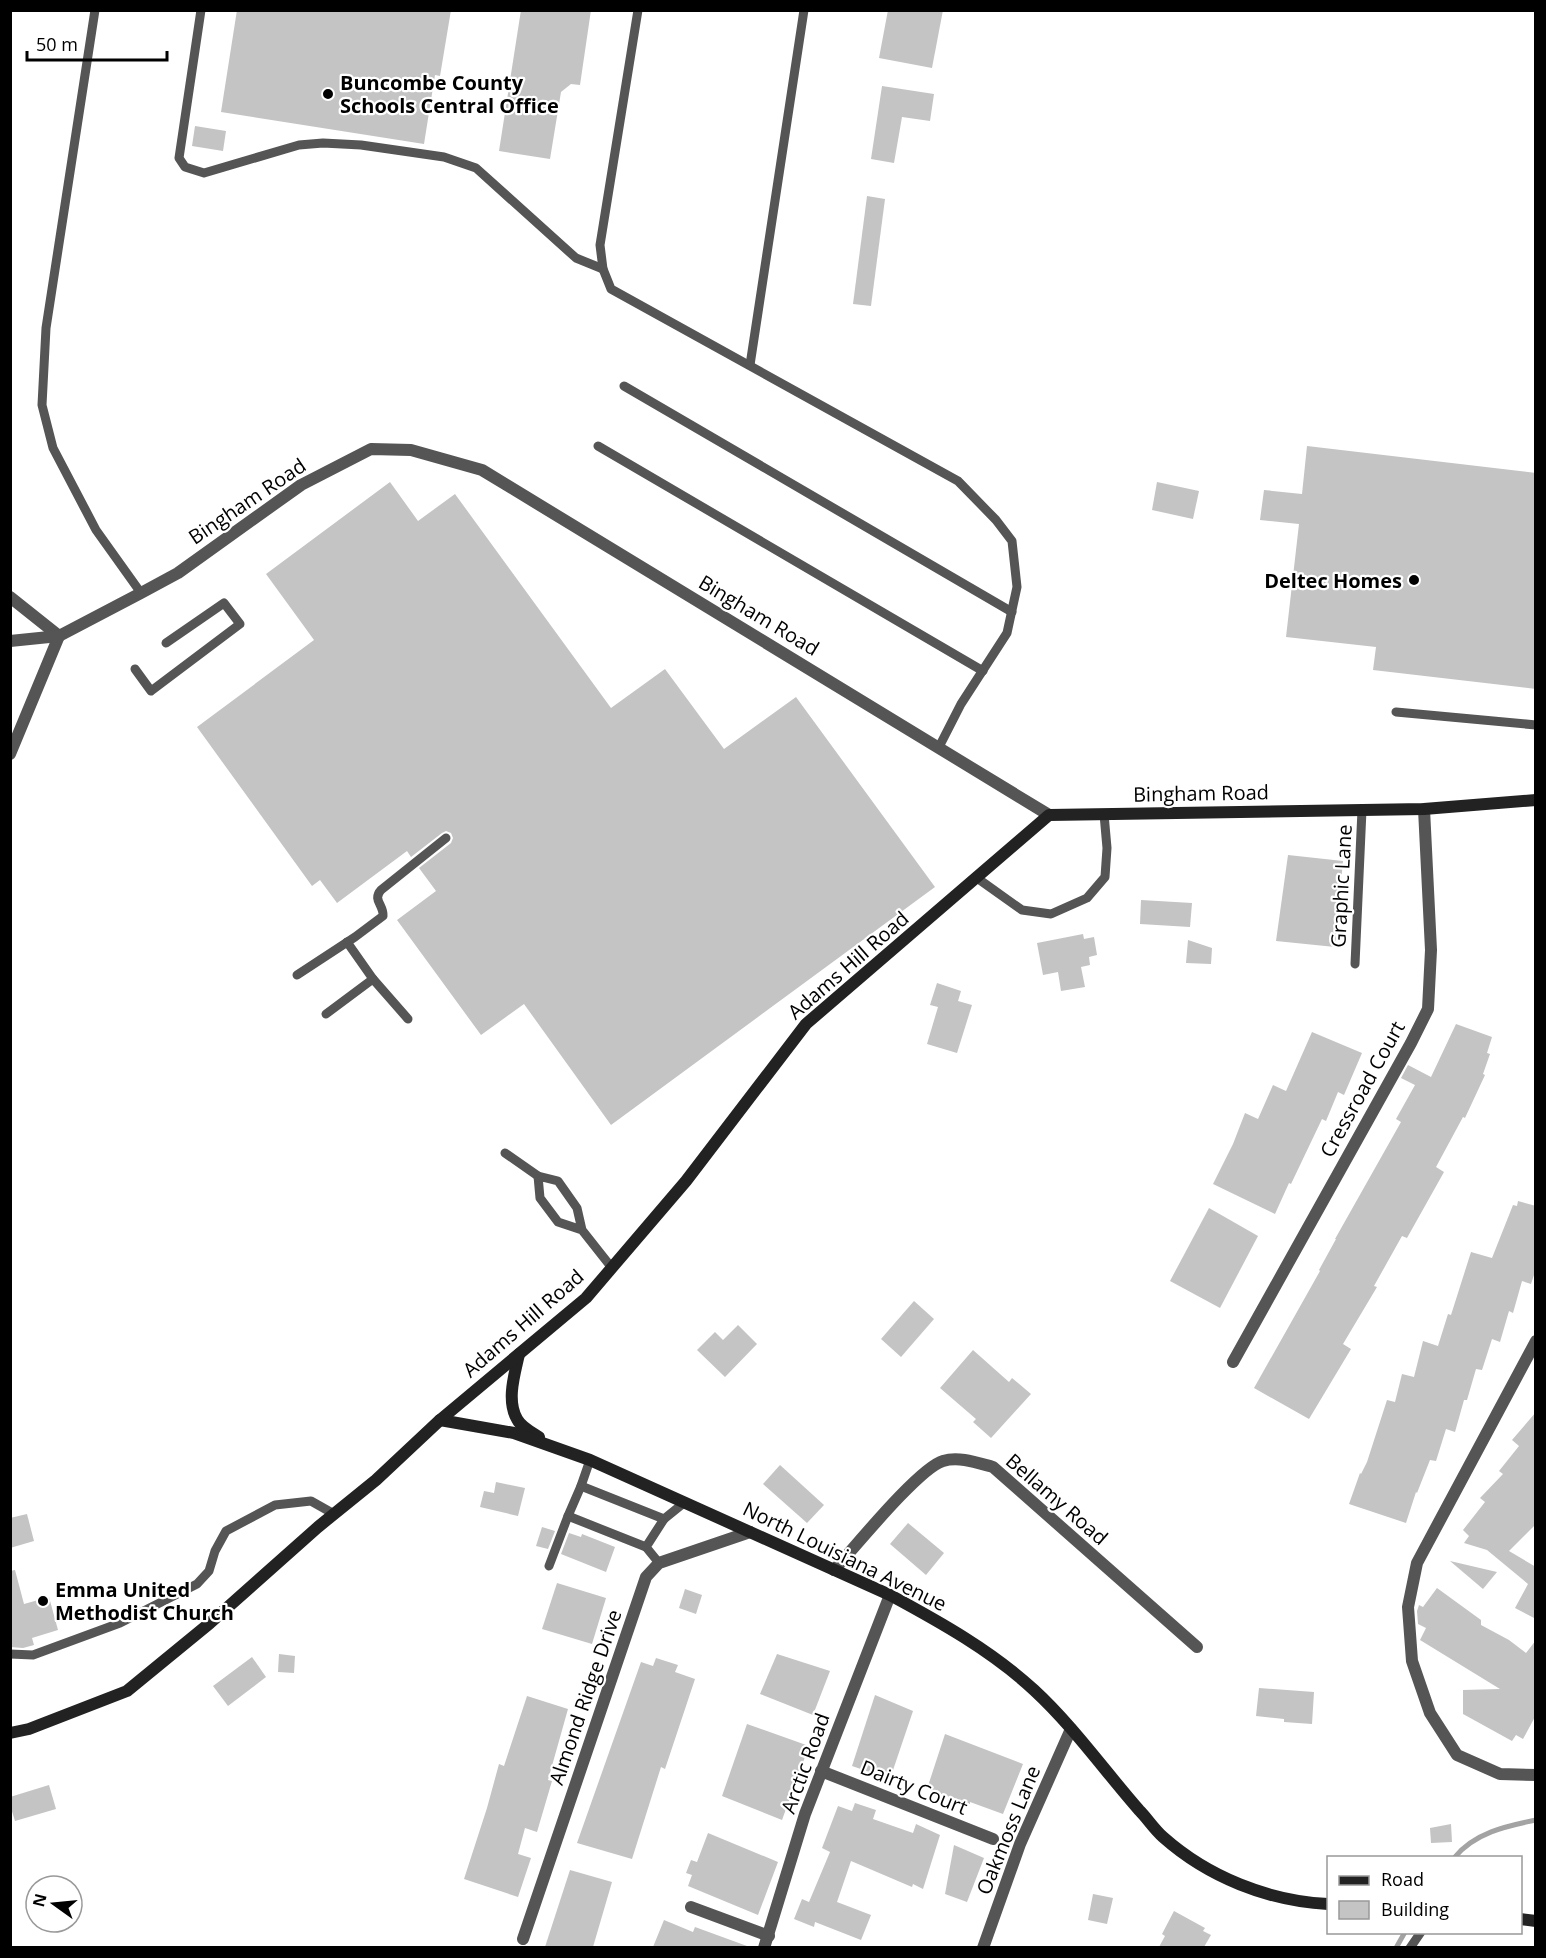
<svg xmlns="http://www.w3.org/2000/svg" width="1546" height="1958" viewBox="0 0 1546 1958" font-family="'Open Sans',sans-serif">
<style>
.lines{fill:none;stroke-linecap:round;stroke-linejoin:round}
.stream{stroke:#a3a3a3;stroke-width:5}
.building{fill:#c4c4c4}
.lane{stroke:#555;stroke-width:9}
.street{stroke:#555;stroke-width:12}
.secondary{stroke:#222;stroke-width:12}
.poi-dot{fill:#000;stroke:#fff;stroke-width:2}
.labels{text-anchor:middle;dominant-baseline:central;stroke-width:4.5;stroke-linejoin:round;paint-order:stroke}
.poi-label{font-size:20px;font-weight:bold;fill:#000;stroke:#fff;text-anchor:start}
.street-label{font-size:20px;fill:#000;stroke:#fff}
</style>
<rect width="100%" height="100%" fill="#fff"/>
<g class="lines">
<g class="stream">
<path d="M1454,1858C1474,1833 1506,1826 1536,1820"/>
<polyline points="1396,1948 1405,1932"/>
</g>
</g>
<g class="building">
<polygon points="237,10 451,10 440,76 435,75 424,144 221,112"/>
<polygon points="521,10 591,10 580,85 571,84 561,92 550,159 499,151"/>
<polygon points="888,10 943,10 932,68 879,58"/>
<polygon points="882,86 934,94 930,121 902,117 894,163 871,159"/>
<polygon points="195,126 226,131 223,151 192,146"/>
<polygon points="867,196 885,199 871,306 853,304"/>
<polygon points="1307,446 1536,473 1536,689 1373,670 1376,647 1286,637 1299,524 1260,520 1264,490 1302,494"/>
<polygon points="390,482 418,521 455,494 611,708 665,669 724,749 796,697 935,887 611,1125 524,1004 481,1035 397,920 436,891 419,868 451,843 453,838 451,833 446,831 442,833 411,857 407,851 337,903 320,880 312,886 197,727 314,640 266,574"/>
<polygon points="1157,482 1199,491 1193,519 1152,510"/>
<polygon points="1288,855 1343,861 1335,947 1276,941"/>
<polygon points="1141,900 1192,903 1190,927 1140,924"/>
<polygon points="1083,934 1084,939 1094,937 1097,955 1089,957 1090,965 1081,967 1085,987 1061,991 1058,972 1043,975 1037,943"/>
<polygon points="1188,940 1212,948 1211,964 1186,963"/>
<polygon points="937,983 961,991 958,1001 972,1005 957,1053 927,1044 938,1007 930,1005"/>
<polygon points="1456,1024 1492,1037 1487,1053 1490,1054 1483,1074 1485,1075 1465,1118 1463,1117 1436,1167 1444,1172 1407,1238 1402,1236 1374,1286 1377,1287 1343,1344 1351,1349 1309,1419 1254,1388 1320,1271 1319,1270 1336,1239 1335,1239 1401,1122 1396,1119 1415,1085 1401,1078 1408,1065 1431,1077"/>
<polygon points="1312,1032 1362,1053 1344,1095 1338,1092 1326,1121 1322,1119 1291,1184 1289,1183 1275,1214 1213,1184 1233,1144 1245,1113 1258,1119 1273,1085 1286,1091"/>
<polygon points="1518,1201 1536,1206 1536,1269 1531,1284 1522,1281 1513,1313 1509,1311 1500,1342 1492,1339 1482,1370 1476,1369 1467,1400 1464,1400 1455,1432 1446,1429 1436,1461 1430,1460 1417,1493 1416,1492 1406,1523 1349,1504 1360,1473 1361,1474 1367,1462 1387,1400 1395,1402 1402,1374 1414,1377 1423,1341 1438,1346 1448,1314 1451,1315 1471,1252 1492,1258 1513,1205 1517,1206"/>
<polygon points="1209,1208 1258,1236 1220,1308 1170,1281"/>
<polygon points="914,1301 934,1319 901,1357 881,1339"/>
<polygon points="738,1325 757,1344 725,1377 697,1350 715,1332 723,1340"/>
<polygon points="973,1350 1009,1382 1012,1378 1031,1394 991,1438 973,1422 976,1419 940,1388"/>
<polygon points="1536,1412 1536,1524 1509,1551 1536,1567 1536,1619 1515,1608 1528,1584 1487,1550 1464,1543 1469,1536 1463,1530 1485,1502 1480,1498 1503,1474 1499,1471 1519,1446 1512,1440"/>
<polygon points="780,1465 824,1505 807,1523 763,1484"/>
<polygon points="496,1482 525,1488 518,1516 480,1507 484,1491 494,1493"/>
<polygon points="27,1514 34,1541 10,1548 10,1518"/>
<polygon points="908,1523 944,1553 926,1575 890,1544"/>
<polygon points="542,1527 555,1531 548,1549 536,1546"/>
<polygon points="569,1533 581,1537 582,1534 615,1547 606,1572 561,1554"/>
<polygon points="1450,1561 1497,1572 1483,1589"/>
<polygon points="15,1570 24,1604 49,1597 58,1630 32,1638 34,1645 23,1648 10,1647 10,1571"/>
<polygon points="557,1583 606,1598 592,1644 542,1629"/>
<polygon points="1437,1588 1481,1620 1481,1625 1509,1640 1526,1653 1536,1640 1536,1715 1523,1739 1516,1735 1512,1741 1463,1714 1463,1690 1500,1689 1420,1640 1426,1628 1418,1624 1417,1611 1419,1605 1423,1607"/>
<polygon points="685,1589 702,1595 696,1614 679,1608"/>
<polygon points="279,1654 295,1656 294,1673 278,1672"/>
<polygon points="777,1654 830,1671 813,1715 760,1694"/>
<polygon points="252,1657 266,1677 228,1706 213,1686"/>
<polygon points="656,1658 678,1665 675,1672 695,1679 665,1769 661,1767 632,1859 577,1843 641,1662 653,1666"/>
<polygon points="1259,1688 1314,1692 1312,1724 1284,1722 1284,1719 1256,1716"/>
<polygon points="875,1695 913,1711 890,1779 852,1766"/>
<polygon points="527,1696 568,1709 548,1780 552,1781 537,1832 525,1828 518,1854 531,1858 518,1897 464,1879 487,1808 499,1764 504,1766"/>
<polygon points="747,1724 809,1746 782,1820 722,1796"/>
<polygon points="945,1734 1023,1764 1003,1814 970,1802 970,1804 927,1789"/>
<polygon points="49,1785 56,1809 15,1821 10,1805 10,1797"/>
<polygon points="855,1803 876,1810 873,1819 913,1833 916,1824 940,1835 923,1889 913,1884 912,1887 851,1861 837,1902 871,1915 861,1940 815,1922 814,1927 794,1919 802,1899 809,1902 830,1852 822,1848 838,1806 852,1811"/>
<polygon points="1451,1824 1452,1842 1431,1843 1430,1828"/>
<polygon points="708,1833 778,1862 758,1915 688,1886 692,1875 686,1873 691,1860 697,1862"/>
<polygon points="954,1845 984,1858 967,1902 945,1894"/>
<polygon points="570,1870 612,1882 593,1947 545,1947"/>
<polygon points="1093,1894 1113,1898 1107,1924 1088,1920"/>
<polygon points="1174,1911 1205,1928 1203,1931 1211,1935 1204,1947 1159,1947 1165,1936 1162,1934"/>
<polygon points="664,1920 693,1932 695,1927 747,1946 746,1947 653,1947"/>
</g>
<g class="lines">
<g class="lane">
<polyline points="95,10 46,328 42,405 53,448 96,530 141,593"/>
<polyline points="201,10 179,158 185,167 204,173 299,145 323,143 361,145 444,157 476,168 576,258 603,269"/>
<polyline points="638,10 600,245 603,269 611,289 958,481 996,520 1012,541 1017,587 1007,633 961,704 939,747"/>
<polyline points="750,365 804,10"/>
<polyline points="624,386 1012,612"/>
<polyline points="598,446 983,671"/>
<polyline points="135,669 151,691 240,624 224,603 166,643"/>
<polyline points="1396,712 1536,725"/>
<polyline points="977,878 1022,910 1051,914 1087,898 1105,877 1107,848 1104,814"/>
<polyline points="347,942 373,979"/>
<polyline points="1355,964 1362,810"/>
<path d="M297,975L355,937L383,916C384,905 372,900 381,890L446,838"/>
<polyline points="326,1014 373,979 408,1019"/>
<polyline points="505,1153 538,1176"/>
<polyline points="582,1230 558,1222 540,1198 538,1176 558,1181 577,1208 582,1230 612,1268"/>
<polyline points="590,1460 581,1486 568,1516 646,1547"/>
<polyline points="581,1486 664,1519"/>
<polyline points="659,1563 646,1547 664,1519 685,1502"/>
<polyline points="549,1566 568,1516"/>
<polyline points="10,1654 33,1655 120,1623 197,1584 209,1571 215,1551 226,1531 275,1505 311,1501 334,1514"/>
<polyline points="1410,1948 1421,1932"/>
</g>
<g class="street">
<polyline points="10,597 59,636"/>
<polyline points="10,641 59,636 141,593 178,573 301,485 371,449 411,450 482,470 1049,815"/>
<polyline points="10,754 59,636"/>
<polyline points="1536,1341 1417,1563 1408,1607 1412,1661 1430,1713 1457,1755 1500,1774 1536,1775"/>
<polyline points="1233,1362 1411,1043 1428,1009 1431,950 1424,809"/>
<path d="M834,1570C855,1547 919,1468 943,1461C959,1456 978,1463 993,1467L1197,1647"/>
<polyline points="821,1771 993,1839"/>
<polyline points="691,1907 769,1936"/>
<polyline points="523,1939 646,1577 659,1563 750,1532"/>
<polyline points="764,1948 805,1814 890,1595"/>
<polyline points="983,1948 1020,1844 1071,1729"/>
</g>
<g class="secondary">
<path d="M519,1354C515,1373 506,1400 517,1419C521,1427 531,1432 539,1437"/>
<path d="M440,1420L514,1433L590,1460L890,1595C940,1622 992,1651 1034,1690C1073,1726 1104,1770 1139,1810C1147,1818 1154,1829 1163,1837C1208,1877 1268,1901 1328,1904"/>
<polyline points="10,1733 29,1729 127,1691 210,1623 318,1527 376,1480 440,1420 586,1298 686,1181 806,1024 1049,815 1424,809 1536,800"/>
<polyline points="1520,1919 1536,1921"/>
</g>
</g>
<g class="poi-dot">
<circle cx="328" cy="94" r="6"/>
<circle cx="1414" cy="580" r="6"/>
<circle cx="43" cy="1601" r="6"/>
</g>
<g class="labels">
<g class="poi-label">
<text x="340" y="82">Buncombe County<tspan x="340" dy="23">Schools Central Office</tspan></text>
<text x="1402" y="580" text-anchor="end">Deltec Homes</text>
<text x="55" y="1589">Emma United<tspan x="55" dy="23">Methodist Church</tspan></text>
</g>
<g class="street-label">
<text transform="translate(247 501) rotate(-34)">Bingham Road</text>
<text transform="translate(759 615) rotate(31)">Bingham Road</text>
<text transform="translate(1201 793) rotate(-1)">Bingham Road</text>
<text transform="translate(1341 886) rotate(-87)">Graphic Lane</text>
<text transform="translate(848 965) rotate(-41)">Adams Hill Road</text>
<text transform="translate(1362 1089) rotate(-61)">Cressroad Court</text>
<text transform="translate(523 1323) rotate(-41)">Adams Hill Road</text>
<text transform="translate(1057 1499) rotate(41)">Bellamy Road</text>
<text transform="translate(845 1556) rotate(26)">North Louisiana Avenue</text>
<text transform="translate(585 1697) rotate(-71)">Almond Ridge Drive</text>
<text transform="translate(805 1763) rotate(-70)">Arctic Road</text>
<text transform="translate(914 1787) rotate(22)">Dairty Court</text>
<text transform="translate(1008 1830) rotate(-68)">Oakmoss Lane</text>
</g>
</g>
<rect width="1546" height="1958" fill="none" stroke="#000000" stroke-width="24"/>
<rect x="1327" y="1856" width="195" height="78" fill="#ffffff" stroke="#999999" stroke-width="1.5"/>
<rect x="1339" y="1876" width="30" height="9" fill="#222222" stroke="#999999" stroke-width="1.5"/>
<text x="1381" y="1886" font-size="18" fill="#000000">Road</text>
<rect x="1339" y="1901" width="30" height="18" fill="#c4c4c4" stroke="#999999" stroke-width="1.5"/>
<text x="1381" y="1916" font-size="18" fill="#000000">Building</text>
<g transform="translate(54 1904) rotate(285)"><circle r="28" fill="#ffffff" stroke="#999999" stroke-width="1.5"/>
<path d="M0-4.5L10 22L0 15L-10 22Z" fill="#000000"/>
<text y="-9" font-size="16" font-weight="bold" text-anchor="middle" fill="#000000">N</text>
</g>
<path d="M27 51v9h140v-9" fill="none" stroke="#000000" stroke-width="3"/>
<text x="36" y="51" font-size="18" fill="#000000" stroke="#ffffff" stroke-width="4.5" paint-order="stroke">50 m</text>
</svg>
